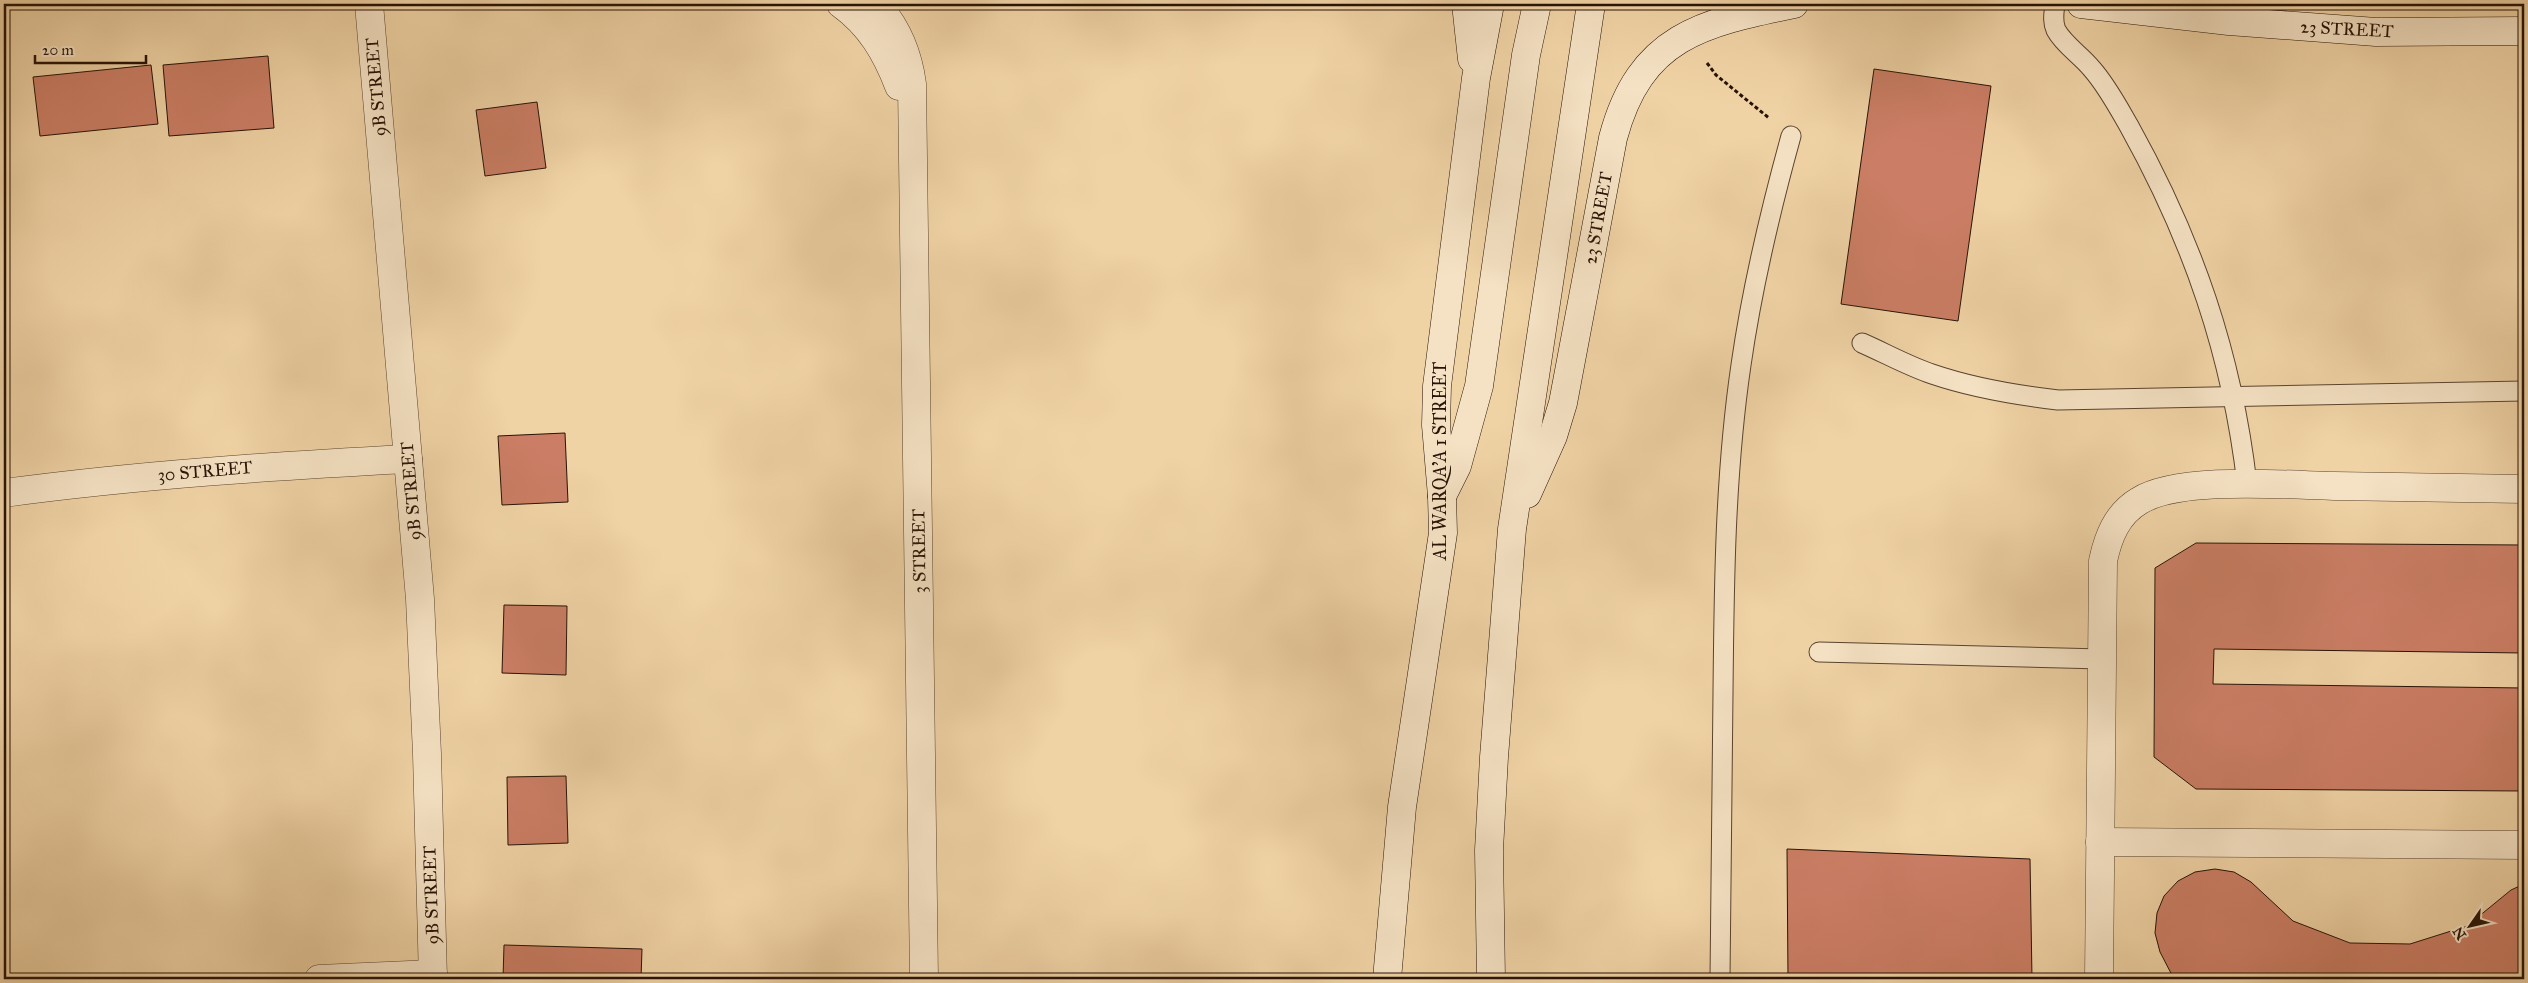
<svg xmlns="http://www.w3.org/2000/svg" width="2528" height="983" viewBox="0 0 2528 983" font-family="'IM FELL Great Primer',serif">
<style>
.building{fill:#cb7e65;stroke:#271306}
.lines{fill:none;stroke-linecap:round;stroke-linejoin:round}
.lane-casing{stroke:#59432e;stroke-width:21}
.street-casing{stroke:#59432e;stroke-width:29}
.secondary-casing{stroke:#271306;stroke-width:29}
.path{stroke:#271306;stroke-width:3;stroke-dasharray:4 2.5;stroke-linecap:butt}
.lane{stroke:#f5e2c4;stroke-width:19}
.street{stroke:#f5e2c4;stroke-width:28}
.secondary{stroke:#f5e2c4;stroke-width:28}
.labels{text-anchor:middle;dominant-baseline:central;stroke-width:5;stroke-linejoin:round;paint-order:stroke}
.street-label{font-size:18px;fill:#271306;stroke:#f5e2c4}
</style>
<rect width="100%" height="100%" fill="#f0d3a5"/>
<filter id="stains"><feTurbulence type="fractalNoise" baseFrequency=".004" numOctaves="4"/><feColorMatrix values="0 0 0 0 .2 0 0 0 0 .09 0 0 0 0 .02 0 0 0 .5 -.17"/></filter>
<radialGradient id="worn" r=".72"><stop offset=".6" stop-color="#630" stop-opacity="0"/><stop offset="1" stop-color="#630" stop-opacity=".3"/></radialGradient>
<g class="building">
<polygon points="268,56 274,128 169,136 163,65"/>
<polygon points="151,65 158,124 40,136 33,77"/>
<polygon points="1874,69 1991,86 1958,321 1841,304"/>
<polygon points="537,102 546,168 485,176 476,110"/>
<polygon points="565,433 568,502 502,505 498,436"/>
<polygon points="2196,543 2524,545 2524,653 2214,649 2213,684 2524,688 2524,791 2196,789 2154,757 2155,568"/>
<polygon points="504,605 567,606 566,675 502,673"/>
<polygon points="566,776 568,843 508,845 507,777"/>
<polygon points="1787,849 2030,859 2032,979 1788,979"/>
<polygon points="2215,869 2234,872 2251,882 2293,921 2350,943 2410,944 2467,926 2511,890 2524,884 2524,979 2174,979 2160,952 2155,933 2157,913 2164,896 2178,881 2195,872"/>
<polygon points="504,945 642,949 641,979 503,979"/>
</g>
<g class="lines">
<g class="lane-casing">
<g id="lane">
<path d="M2055,4C2054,13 2052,21 2056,30C2064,45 2081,55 2092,69C2107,86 2118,107 2129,126C2193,241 2232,354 2247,484"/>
<path d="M1862,343C1885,353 1908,366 1932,374C1973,388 2015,395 2058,400L2524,391"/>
<polyline points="1819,652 2102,659"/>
<path d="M1720,979C1721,884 1722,789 1723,693C1724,584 1725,474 1741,365C1752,288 1770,212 1791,136"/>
</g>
</g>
<g class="street-casing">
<g id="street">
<polyline points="369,4 420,599 427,754 433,979"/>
<path d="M841,4C870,25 886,52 899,86"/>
<path d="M876,4C897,27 908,53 912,84L924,979"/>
<path d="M4,493C138,475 273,466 408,459"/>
<polyline points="2100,842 2524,845"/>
<polyline points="319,979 433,974"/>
<path d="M2099,979L2103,561C2108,537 2117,514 2139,501C2179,476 2286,485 2334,486C2398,487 2461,488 2524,489"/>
</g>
</g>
<g class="secondary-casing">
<g id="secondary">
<polyline points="1466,4 1472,59"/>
<polyline points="2081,4 2229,21 2376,32 2524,31"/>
<path d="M1527,494L1553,436L1563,403L1613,138C1640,36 1702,23 1794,4"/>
<polyline points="1442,496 1457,466 1479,386 1526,55 1537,4"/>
<polyline points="1387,979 1402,807 1443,533 1442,496 1436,425 1437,386 1476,78 1490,4"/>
<polyline points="1491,979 1489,850 1494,757 1512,529 1591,4"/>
</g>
</g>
<polyline class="path" points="1707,63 1716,75 1769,118"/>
<use href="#lane" class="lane"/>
<use href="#street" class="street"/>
<use href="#secondary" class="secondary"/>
</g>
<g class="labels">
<g class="street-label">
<text transform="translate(2347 29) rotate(3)">23 STREET</text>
<text transform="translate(376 87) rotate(-95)">9B STREET</text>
<text transform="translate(1598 218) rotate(-80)">23 STREET</text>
<text transform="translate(1440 461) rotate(-90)">AL WARQA'A 1 STREET</text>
<text transform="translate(205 471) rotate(-5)">30 STREET</text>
<text transform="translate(411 491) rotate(-95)">9B STREET</text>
<text transform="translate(919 551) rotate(-91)">3 STREET</text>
<text transform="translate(431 895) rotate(-92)">9B STREET</text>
</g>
</g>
<rect width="2528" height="983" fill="none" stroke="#f0d3a5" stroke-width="20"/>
<rect x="5" y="5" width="2518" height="973" fill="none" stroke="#271306" stroke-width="2.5"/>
<rect x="10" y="10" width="2508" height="963" fill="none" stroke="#271306"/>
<g transform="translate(2470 926) rotate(236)" stroke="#f5e2c4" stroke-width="4" paint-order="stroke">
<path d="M0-4L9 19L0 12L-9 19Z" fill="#271306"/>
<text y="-8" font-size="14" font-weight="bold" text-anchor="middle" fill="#271306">N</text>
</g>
<path d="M35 55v8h111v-8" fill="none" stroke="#271306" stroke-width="2.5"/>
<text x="42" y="55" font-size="15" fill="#271306" stroke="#f5e2c4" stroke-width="4" paint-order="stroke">20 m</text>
<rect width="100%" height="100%" filter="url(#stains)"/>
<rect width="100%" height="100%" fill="url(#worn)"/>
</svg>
